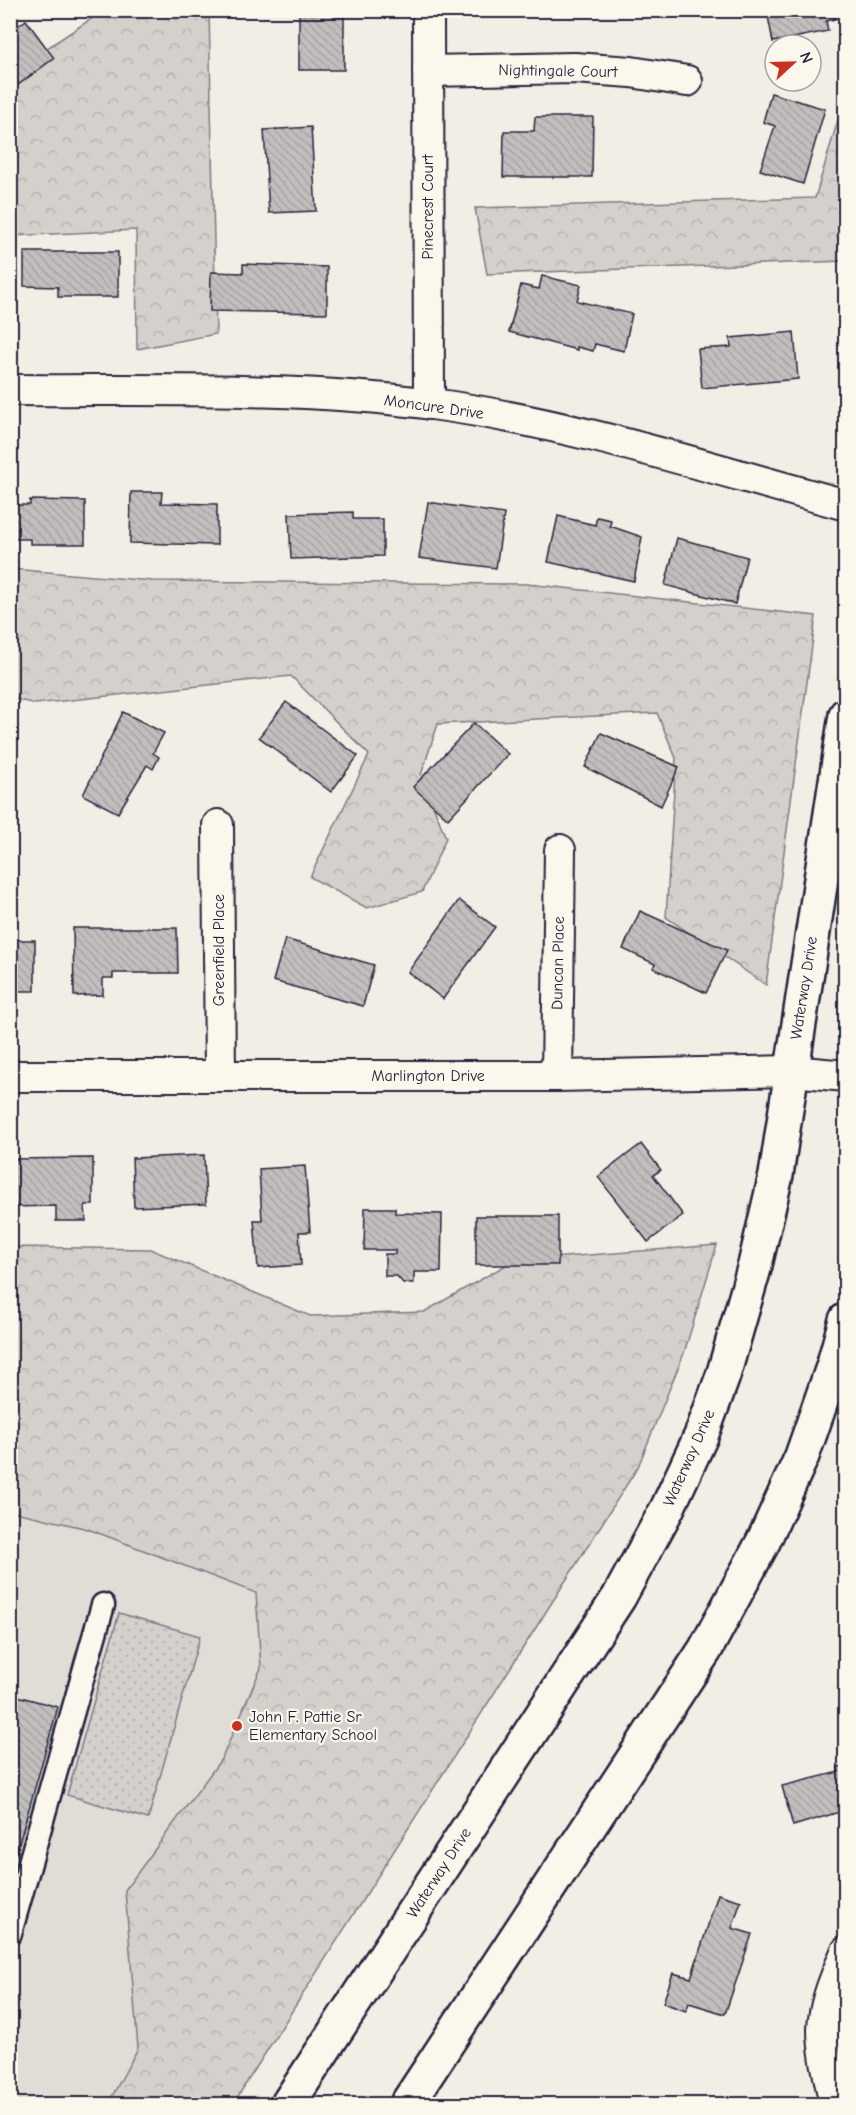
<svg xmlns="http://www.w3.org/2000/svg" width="856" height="2115" viewBox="0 0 856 2115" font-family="'Comic Neue',sans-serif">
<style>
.built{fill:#e0dcd6}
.forest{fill:url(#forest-crowns);stroke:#7b7a84;stroke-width:1.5}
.park{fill:url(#park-dots);stroke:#7b7a84;stroke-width:1.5}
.building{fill:url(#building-back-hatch);stroke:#22223b;stroke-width:1.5}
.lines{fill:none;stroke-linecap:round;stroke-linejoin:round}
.pedestrian-casing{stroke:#22223b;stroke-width:27}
.minor-casing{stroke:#22223b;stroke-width:34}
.tertiary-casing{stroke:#22223b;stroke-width:38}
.pedestrian{stroke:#fbf7ec;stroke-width:22}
.minor{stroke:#fbf7ec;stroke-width:30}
.tertiary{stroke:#fbf7ec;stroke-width:33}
.poi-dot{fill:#c8321e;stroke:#fbf7ec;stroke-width:2}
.labels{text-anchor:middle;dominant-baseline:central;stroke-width:4.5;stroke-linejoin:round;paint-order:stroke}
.street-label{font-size:16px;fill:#22223b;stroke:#fbf7ec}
.poi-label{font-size:16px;fill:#22223b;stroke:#fbf7ec;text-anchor:start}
</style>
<defs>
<pattern id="forest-crowns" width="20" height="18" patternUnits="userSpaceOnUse" patternTransform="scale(1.5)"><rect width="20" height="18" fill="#d4d1cc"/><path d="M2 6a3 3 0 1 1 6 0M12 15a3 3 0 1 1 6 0" fill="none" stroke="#b6b3b0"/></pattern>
<pattern id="park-dots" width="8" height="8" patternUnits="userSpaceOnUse" patternTransform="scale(1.5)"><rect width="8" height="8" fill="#d4d1cc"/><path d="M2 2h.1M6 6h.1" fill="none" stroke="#b6b3b0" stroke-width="1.8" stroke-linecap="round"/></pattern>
<pattern id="building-back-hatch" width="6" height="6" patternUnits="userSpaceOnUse" patternTransform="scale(1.5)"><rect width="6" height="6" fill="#c2bebe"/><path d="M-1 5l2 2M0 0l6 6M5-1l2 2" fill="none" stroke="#a6a3a4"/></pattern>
</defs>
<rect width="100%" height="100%" fill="#f2eee5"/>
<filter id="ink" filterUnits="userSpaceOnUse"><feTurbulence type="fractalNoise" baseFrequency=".0167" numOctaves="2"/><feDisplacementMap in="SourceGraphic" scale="12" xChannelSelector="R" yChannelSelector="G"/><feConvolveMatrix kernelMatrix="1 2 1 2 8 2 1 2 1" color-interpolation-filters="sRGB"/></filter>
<g filter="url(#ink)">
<polygon class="built" points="660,1305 199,2104 11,2104 10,1325"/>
<g class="forest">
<polygon points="103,11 209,11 216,334 137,349 136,230 11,236 11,72"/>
<polygon points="845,96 845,261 487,274 475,208 815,198"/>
<polygon points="11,569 153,581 528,584 816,616 766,985 666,917 676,758 657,713 438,724 421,775 446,838 422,892 367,908 310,877 369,755 291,676 35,704 11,698"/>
<polygon points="717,1245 684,1353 638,1467 233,2104 108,2104 138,2048 125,1890 222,1758 261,1668 256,1593 88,1529 11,1511 11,1247 150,1249 310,1316 424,1312 513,1261"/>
</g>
<polygon class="park" points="119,1613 200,1636 148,1819 67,1795"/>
<g class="building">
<polygon points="754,10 833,10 835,19 826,21 828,31 773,42 767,11 755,13"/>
<rect x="299" y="14" width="45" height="56"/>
<polygon points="26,20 54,58 10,91 10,32"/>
<polygon points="771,93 825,109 803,184 760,170 775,126 763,122"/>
<polygon points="535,117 593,117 592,177 503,177 504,131 534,131"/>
<polygon points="311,127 316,211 269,213 264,130"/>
<polygon points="24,252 118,252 118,297 58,297 58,287 24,286"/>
<polygon points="243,264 327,267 327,313 210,311 211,272 243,273"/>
<polygon points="542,276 581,285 577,301 632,314 624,351 595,344 593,351 577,347 577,350 509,332 521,285 539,289"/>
<polygon points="794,332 798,379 702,388 698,349 731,347 730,338"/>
<polygon points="131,492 162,492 161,503 217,504 217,545 130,543"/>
<polygon points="30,500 85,501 85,544 30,544 30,539 10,539 10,505 30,505"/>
<polygon points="428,502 504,514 496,568 419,558"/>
<polygon points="353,512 353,519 383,519 383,556 291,559 289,514"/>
<polygon points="558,516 595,525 597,517 611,520 610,526 642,537 634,581 548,562"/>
<polygon points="677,538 747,557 735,604 665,585"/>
<polygon points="286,702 358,756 331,792 259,737"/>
<polygon points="123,712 164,733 153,753 159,757 153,769 147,765 118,813 83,795"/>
<polygon points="474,723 508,754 448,819 413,787"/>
<polygon points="601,733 679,767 661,806 585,767"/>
<polygon points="459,900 495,927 443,999 408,972"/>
<polygon points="640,911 727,950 706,993 653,968 655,964 623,949"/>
<polygon points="73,928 177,928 178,973 113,973 113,978 103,978 103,995 74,996"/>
<polygon points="285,939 374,965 363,1006 273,981"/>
<rect x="10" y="940" width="25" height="51"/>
<polygon points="641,1144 661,1170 653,1175 683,1215 648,1242 598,1177"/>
<polygon points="204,1155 206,1204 134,1207 132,1158"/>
<polygon points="93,1158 93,1205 85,1205 86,1221 56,1221 56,1206 10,1207 10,1159"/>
<polygon points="305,1166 310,1232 299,1232 301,1265 258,1268 254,1220 262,1220 259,1169"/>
<polygon points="365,1208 395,1208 395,1213 442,1214 441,1272 414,1272 414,1283 403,1283 397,1276 385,1276 385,1254 395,1254 395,1250 364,1250"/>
<rect x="476" y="1216" width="82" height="49"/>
<polygon points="10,1694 58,1707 10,1875"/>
<polygon points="846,1765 846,1810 793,1826 782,1786 839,1772 838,1767"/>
<polygon points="718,1894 741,1901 732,1928 752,1934 725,2014 689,2003 686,2011 663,2003 673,1973 691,1978"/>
</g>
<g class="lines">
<g class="pedestrian-casing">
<polyline id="pedestrian" points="10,1933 103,1605"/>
</g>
<g class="minor-casing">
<g id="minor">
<polyline points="428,10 429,404"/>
<polyline points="428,71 574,68 631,72 687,81"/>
<path d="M10,390C151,391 292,386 432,404C572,423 709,468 846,505"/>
<polyline points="218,825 220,1076"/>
<polyline points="10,1076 557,1076 792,1071 846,1076"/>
<polyline points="557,1076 560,850"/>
<path d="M835,2104C830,2080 823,2054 823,2029C824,2003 836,1977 846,1952"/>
</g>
</g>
<g class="tertiary-casing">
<g id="tertiary">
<polyline points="288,2104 619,1597 667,1509 701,1436 723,1376 755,1265 776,1175 846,715"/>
<polyline points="407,2104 705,1650 763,1542 802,1456 833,1367 846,1320"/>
</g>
</g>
<use href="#pedestrian" class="pedestrian"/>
<use href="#minor" class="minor"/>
<use href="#tertiary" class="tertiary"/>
</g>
</g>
<circle class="poi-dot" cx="237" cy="1726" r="6"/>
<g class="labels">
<g class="street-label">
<text transform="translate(558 71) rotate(1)">Nightingale Court</text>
<text transform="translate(428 207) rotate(-90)">Pinecrest Court</text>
<text transform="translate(434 407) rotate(8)">Moncure Drive</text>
<text transform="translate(219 950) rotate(-90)">Greenfield Place</text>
<text transform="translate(558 963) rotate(-89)">Duncan Place</text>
<text transform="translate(804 988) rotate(-81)">Waterway Drive</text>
<text x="428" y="1076">Marlington Drive</text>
<text transform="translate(689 1458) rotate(-66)">Waterway Drive</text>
<text transform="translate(439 1873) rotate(-57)">Waterway Drive</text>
</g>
<g class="poi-label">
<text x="249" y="1717">John F. Pattie Sr<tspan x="249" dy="18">Elementary School</tspan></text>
</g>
</g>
<rect width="856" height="2115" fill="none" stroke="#fbf7ec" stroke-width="36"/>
<rect x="18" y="18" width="820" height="2079" fill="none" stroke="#22223b" stroke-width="2" filter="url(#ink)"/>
<g transform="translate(793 63) rotate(68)"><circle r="28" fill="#fbf7ec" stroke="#a4a2a5" stroke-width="1.5"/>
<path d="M0-4.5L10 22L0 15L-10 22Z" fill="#c8321e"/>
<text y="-9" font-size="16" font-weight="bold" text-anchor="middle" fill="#22223b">N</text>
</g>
</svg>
